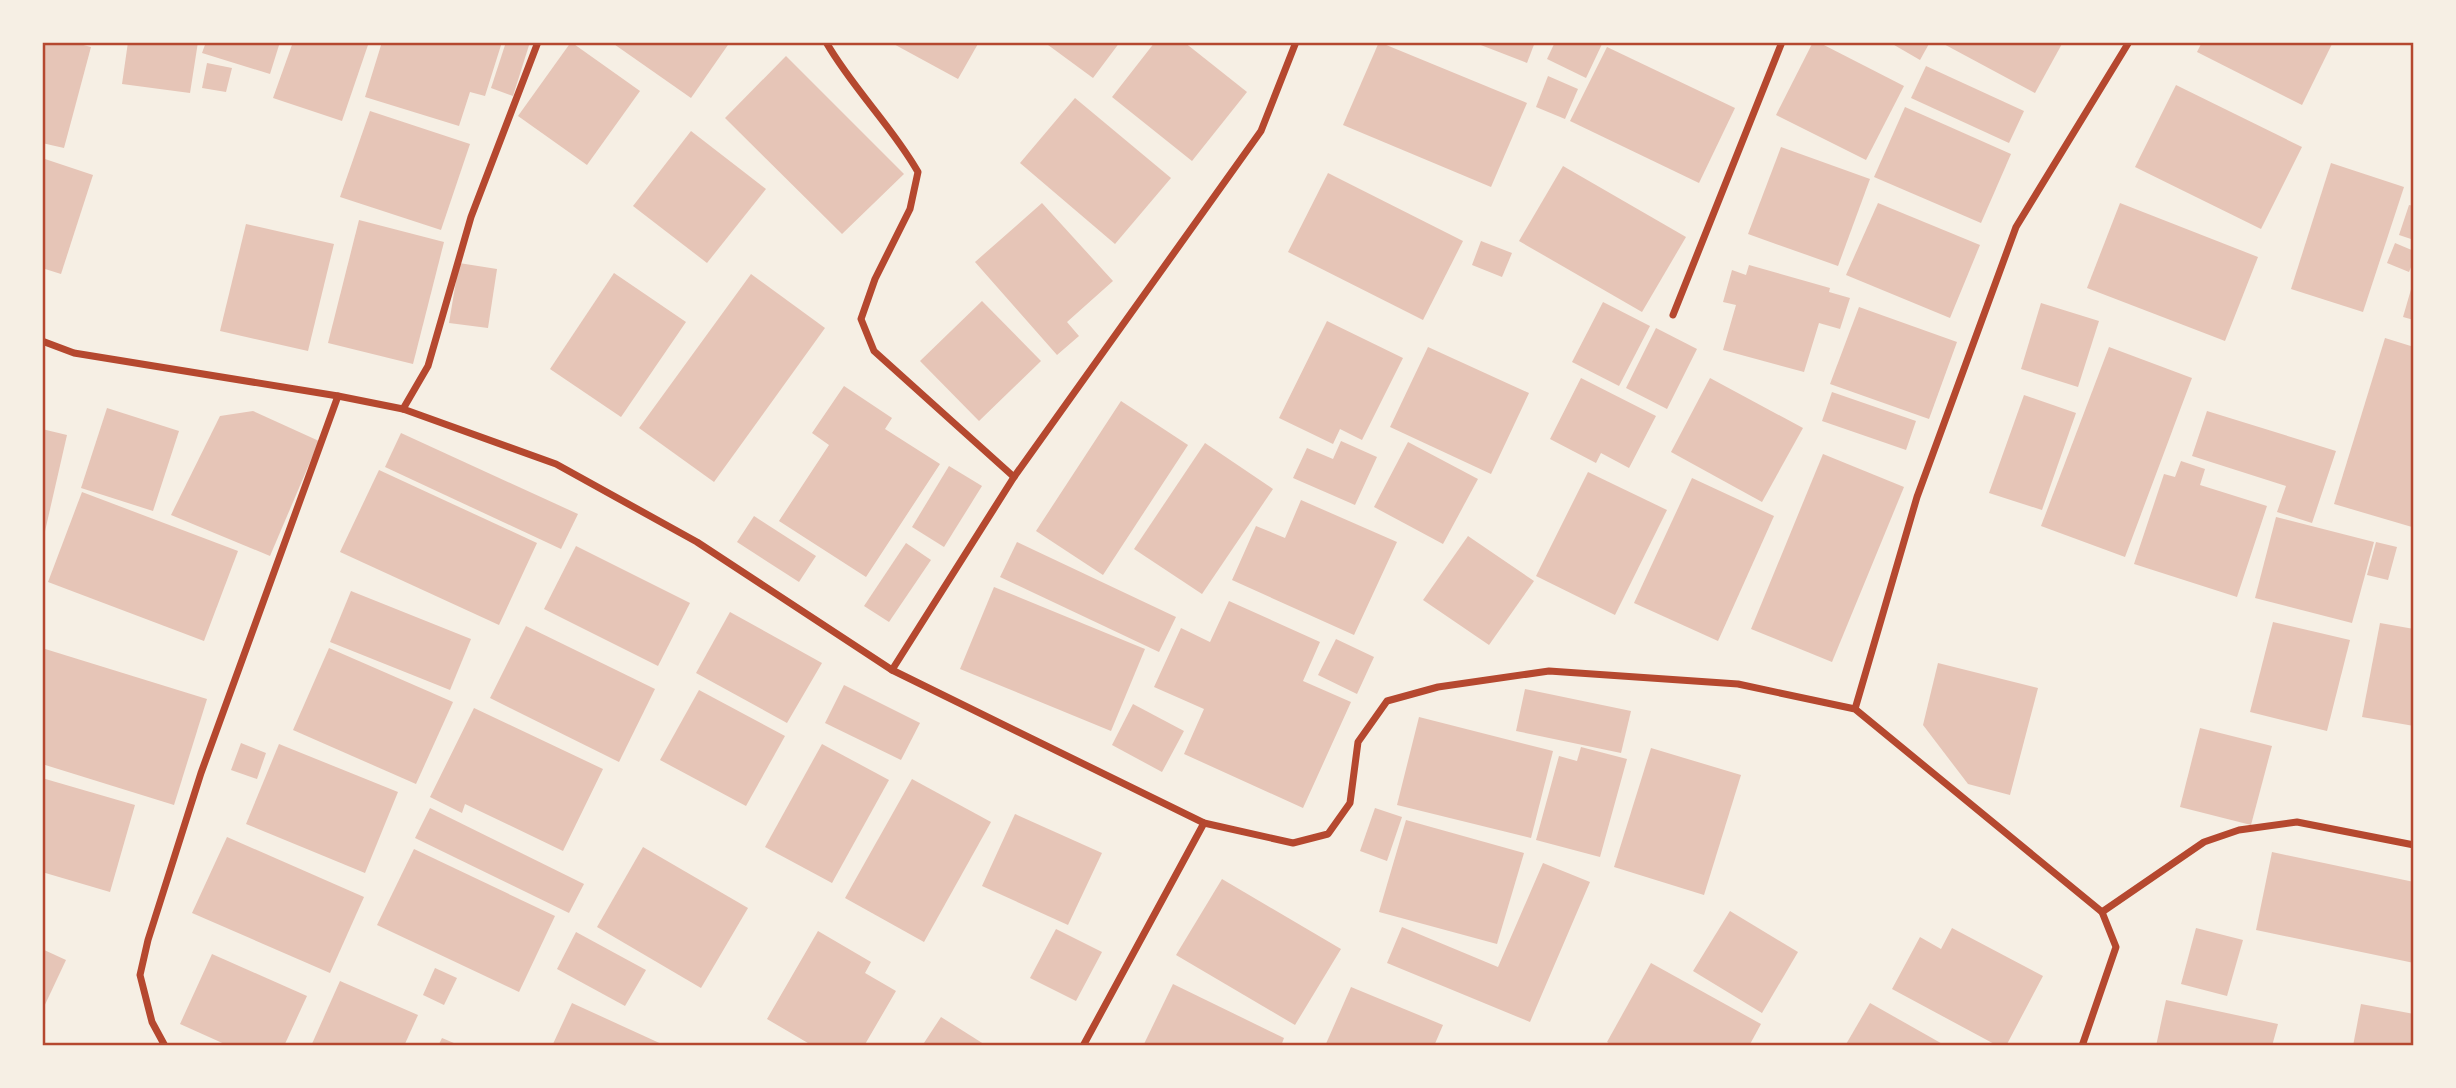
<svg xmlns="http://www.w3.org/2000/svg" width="2456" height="1088" viewBox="0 0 2456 1088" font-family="'Alegreya Sans',sans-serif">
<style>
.building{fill:#e6c5b7}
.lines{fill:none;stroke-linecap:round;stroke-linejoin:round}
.minor{stroke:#b5482f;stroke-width:7}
.neatline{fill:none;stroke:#b5482f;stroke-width:2.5}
</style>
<rect width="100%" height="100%" fill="#f6efe4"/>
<g class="building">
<polygon points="42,42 72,42 91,47 64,148 42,143"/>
<polygon points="128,42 198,42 190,93 122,84"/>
<polygon points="206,42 280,42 270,74 202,53"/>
<polygon points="293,42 369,42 342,121 273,98"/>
<polygon points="382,42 502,42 485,96 470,92 459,126 365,97"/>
<polygon points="506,42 530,42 513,96 491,88"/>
<polygon points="571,42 640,91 587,165 518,116"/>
<polygon points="611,42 730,42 691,98"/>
<polygon points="890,42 979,42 958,79"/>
<polygon points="1044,42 1120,42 1093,78"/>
<polygon points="1155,42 1184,42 1247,92 1192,161 1112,97"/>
<polygon points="1379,42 1527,103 1491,187 1343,125"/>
<polygon points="1473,42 1535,42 1527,63"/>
<polygon points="1555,42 1603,42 1586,78 1547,59"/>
<polygon points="1813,42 1818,42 1904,86 1866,160 1776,115"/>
<polygon points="1889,42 1930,42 1920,60"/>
<polygon points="1940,42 2063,42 2035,93"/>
<polygon points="2202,42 2333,42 2302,105 2197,52"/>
<polygon points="1607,47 1735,108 1699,183 1570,121"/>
<polygon points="786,56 904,174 842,234 725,118"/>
<polygon points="207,63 232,68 226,92 202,88"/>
<polygon points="1926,66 2024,111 2009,143 1911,98"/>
<polygon points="1548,76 1578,89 1565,119 1536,107"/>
<polygon points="2176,85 2302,147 2261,229 2135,167"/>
<polygon points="1075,98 1171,178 1115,244 1020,163"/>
<polygon points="1905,107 2011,154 1981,223 1874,177"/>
<polygon points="370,111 470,144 441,230 340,197"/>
<polygon points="691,131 766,189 707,263 633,206"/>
<polygon points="1781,147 1870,179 1838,266 1748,234"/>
<polygon points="42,158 93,175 61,274 42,268"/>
<polygon points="2331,163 2404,187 2363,312 2291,289"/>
<polygon points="1563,166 1686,237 1642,312 1519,241"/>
<polygon points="1328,173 1463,241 1423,320 1288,252"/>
<polygon points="1042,203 1113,281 1067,322 1079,336 1057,355 975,262"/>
<polygon points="1878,203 1980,245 1950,318 1846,275"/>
<polygon points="2120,203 2258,257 2225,341 2087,288"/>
<polygon points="2409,205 2414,206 2414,240 2399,235"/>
<polygon points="359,220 444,242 413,364 328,343"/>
<polygon points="246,224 334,244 308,351 220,331"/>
<polygon points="1481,241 1512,253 1502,277 1472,265"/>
<polygon points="2395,243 2414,251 2414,260 2409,272 2387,263"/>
<polygon points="459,263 497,269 488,328 449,323"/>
<polygon points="1749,265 1830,288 1829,292 1850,298 1840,329 1819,323 1804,372 1723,350 1736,305 1723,302 1732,270 1746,275"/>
<polygon points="614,273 686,322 621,417 550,369"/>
<polygon points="751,274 825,328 714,482 639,428"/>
<polygon points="2414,279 2414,320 2403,317"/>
<polygon points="982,301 1041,361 979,421 920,361"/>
<polygon points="1603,302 1650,326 1619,386 1572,362"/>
<polygon points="2041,303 2099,321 2078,387 2021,369"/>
<polygon points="1859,307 1957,342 1929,419 1830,384"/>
<polygon points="1327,321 1403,358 1362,440 1340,429 1333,444 1279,418"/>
<polygon points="1656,328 1697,349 1667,409 1626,388"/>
<polygon points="2385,338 2414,347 2414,521 2412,527 2334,504"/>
<polygon points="1428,347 1529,393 1491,474 1390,427"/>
<polygon points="2109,347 2192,378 2125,557 2041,526"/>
<polygon points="1581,378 1656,416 1629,468 1601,453 1596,463 1550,439"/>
<polygon points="1710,378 1803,428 1762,502 1671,452"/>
<polygon points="844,386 892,418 885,429 940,464 866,577 779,521 829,445 812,433"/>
<polygon points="1832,392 1916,421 1906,450 1822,421"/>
<polygon points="2024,395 2076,413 2042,510 1989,493"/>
<polygon points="1121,401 1188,445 1103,575 1036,531"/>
<polygon points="107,408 179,431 153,511 81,488"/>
<polygon points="253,411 319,441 270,556 171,515 220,416"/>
<polygon points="2207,411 2336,451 2312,523 2277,512 2286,486 2192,456"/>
<polygon points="42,429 67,435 43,540 42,540"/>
<polygon points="401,433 578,514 561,549 385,467"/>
<polygon points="1341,441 1377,457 1355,505 1293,478 1307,448 1333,459"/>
<polygon points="1408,442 1478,479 1443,544 1374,507"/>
<polygon points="1205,443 1273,489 1202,594 1134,549"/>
<polygon points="1823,454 1904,487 1832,662 1751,629"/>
<polygon points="2181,461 2205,469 2200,485 2267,506 2237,597 2134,564 2164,474 2175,477"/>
<polygon points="949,466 982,486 944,547 912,527"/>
<polygon points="379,470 537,543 499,625 340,552"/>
<polygon points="1588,472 1667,510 1615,615 1536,576"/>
<polygon points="1692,478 1774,516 1718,641 1634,603"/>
<polygon points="82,492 238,551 204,641 48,582"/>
<polygon points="1301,500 1397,542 1354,635 1232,580 1256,526 1285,538"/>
<polygon points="754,516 816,556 799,582 737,542"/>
<polygon points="2276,517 2374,542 2352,623 2255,598"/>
<polygon points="1468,536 1534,581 1489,645 1423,600"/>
<polygon points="1017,542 1176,617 1159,652 1000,577"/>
<polygon points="2376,542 2397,547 2388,580 2367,575"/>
<polygon points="906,543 931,560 889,622 864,606"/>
<polygon points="576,546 690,603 658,666 544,609"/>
<polygon points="994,587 1145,649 1111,731 960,669"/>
<polygon points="351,591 471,639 450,690 330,642"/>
<polygon points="1229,601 1320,642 1303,681 1351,702 1303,808 1184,754 1204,709 1154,687 1181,628 1210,642"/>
<polygon points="730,612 822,663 787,723 696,673"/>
<polygon points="2273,622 2350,640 2327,731 2250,712"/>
<polygon points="2380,623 2414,629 2414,726 2362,717"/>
<polygon points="526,626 655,689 619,762 490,698"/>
<polygon points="1336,639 1374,657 1357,694 1318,675"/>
<polygon points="42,648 207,699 174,805 42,764"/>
<polygon points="329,648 453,702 416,784 293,730"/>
<polygon points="1938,663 2038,688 2010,795 1968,784 1923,725"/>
<polygon points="844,685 920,723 901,760 825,723"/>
<polygon points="1525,689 1631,711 1621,753 1516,731"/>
<polygon points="699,690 785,736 746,806 660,760"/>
<polygon points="1133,704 1184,731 1162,772 1112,745"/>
<polygon points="474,708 603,769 563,851 465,804 462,813 430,797"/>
<polygon points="1419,717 1553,751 1531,838 1397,805"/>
<polygon points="2200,728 2272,746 2251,825 2180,807"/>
<polygon points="241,743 266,753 257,779 231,770"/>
<polygon points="279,744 398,792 365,873 246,824"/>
<polygon points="822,744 889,780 832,883 765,847"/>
<polygon points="1581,747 1627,759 1600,857 1536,840 1559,756 1577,761"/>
<polygon points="1651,748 1741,775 1704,895 1614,867"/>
<polygon points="42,778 135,805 110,892 42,872"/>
<polygon points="912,779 991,822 924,942 845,898"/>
<polygon points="430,808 584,884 569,913 415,838"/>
<polygon points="1375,808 1402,817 1387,861 1360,851"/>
<polygon points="1015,814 1102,853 1068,925 982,886"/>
<polygon points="1406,820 1524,853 1497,944 1379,912"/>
<polygon points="227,837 364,897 330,973 192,913"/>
<polygon points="643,847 748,908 701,988 597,927"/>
<polygon points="414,849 555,916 519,992 377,925"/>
<polygon points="2272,852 2414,882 2414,963 2256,930"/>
<polygon points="1543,863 1590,882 1530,1022 1387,963 1402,927 1498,967"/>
<polygon points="1222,879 1341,949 1295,1025 1176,955"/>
<polygon points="1730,911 1798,952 1762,1013 1693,971"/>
<polygon points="1952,928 2043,976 2006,1046 1998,1046 1892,989 1920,937 1941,949"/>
<polygon points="2196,928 2243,940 2227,996 2181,984"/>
<polygon points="1056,929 1102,952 1076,1001 1030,978"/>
<polygon points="818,931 871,962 865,973 896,991 864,1046 813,1046 767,1019"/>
<polygon points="576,932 646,970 625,1006 557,969"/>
<polygon points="42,949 66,960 42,1011"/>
<polygon points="212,954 307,996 284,1046 229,1046 180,1024"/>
<polygon points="1651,963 1761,1024 1749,1046 1614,1046 1607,1042"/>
<polygon points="435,968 457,978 444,1005 423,995"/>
<polygon points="340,981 418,1015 404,1046 311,1046"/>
<polygon points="1173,984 1284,1038 1281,1046 1143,1046"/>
<polygon points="1351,987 1443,1025 1434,1046 1325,1046"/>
<polygon points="2166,1000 2278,1024 2272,1046 2156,1046"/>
<polygon points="572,1003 666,1046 552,1046"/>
<polygon points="1870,1003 1946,1046 1845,1046"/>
<polygon points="2361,1004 2414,1014 2414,1046 2353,1046"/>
<polygon points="941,1017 987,1046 922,1046"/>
<polygon points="442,1038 461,1046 438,1046"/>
</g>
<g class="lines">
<g class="minor">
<path d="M826,42C853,89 892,126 918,172L910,209L875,279L861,319L874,351L1014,477"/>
<polyline points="1673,315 1782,42"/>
<polyline points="42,341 74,353 338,396 403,409 556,464 697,542 892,670 1204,823 1293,843 1328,834 1350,803 1358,742 1387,701 1438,687 1549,671 1738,684 1855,709 2102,912 2116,947 2082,1046"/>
<polyline points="403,409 428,366 471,217 538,42"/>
<polyline points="892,670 1014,477 1261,131 1296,42"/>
<polyline points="1855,709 1917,497 2016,227 2129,42"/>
<polyline points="2102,912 2204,842 2239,830 2297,822 2414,845"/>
<polyline points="165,1046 152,1022 140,975 148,940 201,773 338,396"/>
<polyline points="1083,1046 1204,823"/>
</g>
</g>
<rect width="2456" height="1088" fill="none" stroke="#f6efe4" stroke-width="88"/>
<rect x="44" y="44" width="2368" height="1000" class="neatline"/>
</svg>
